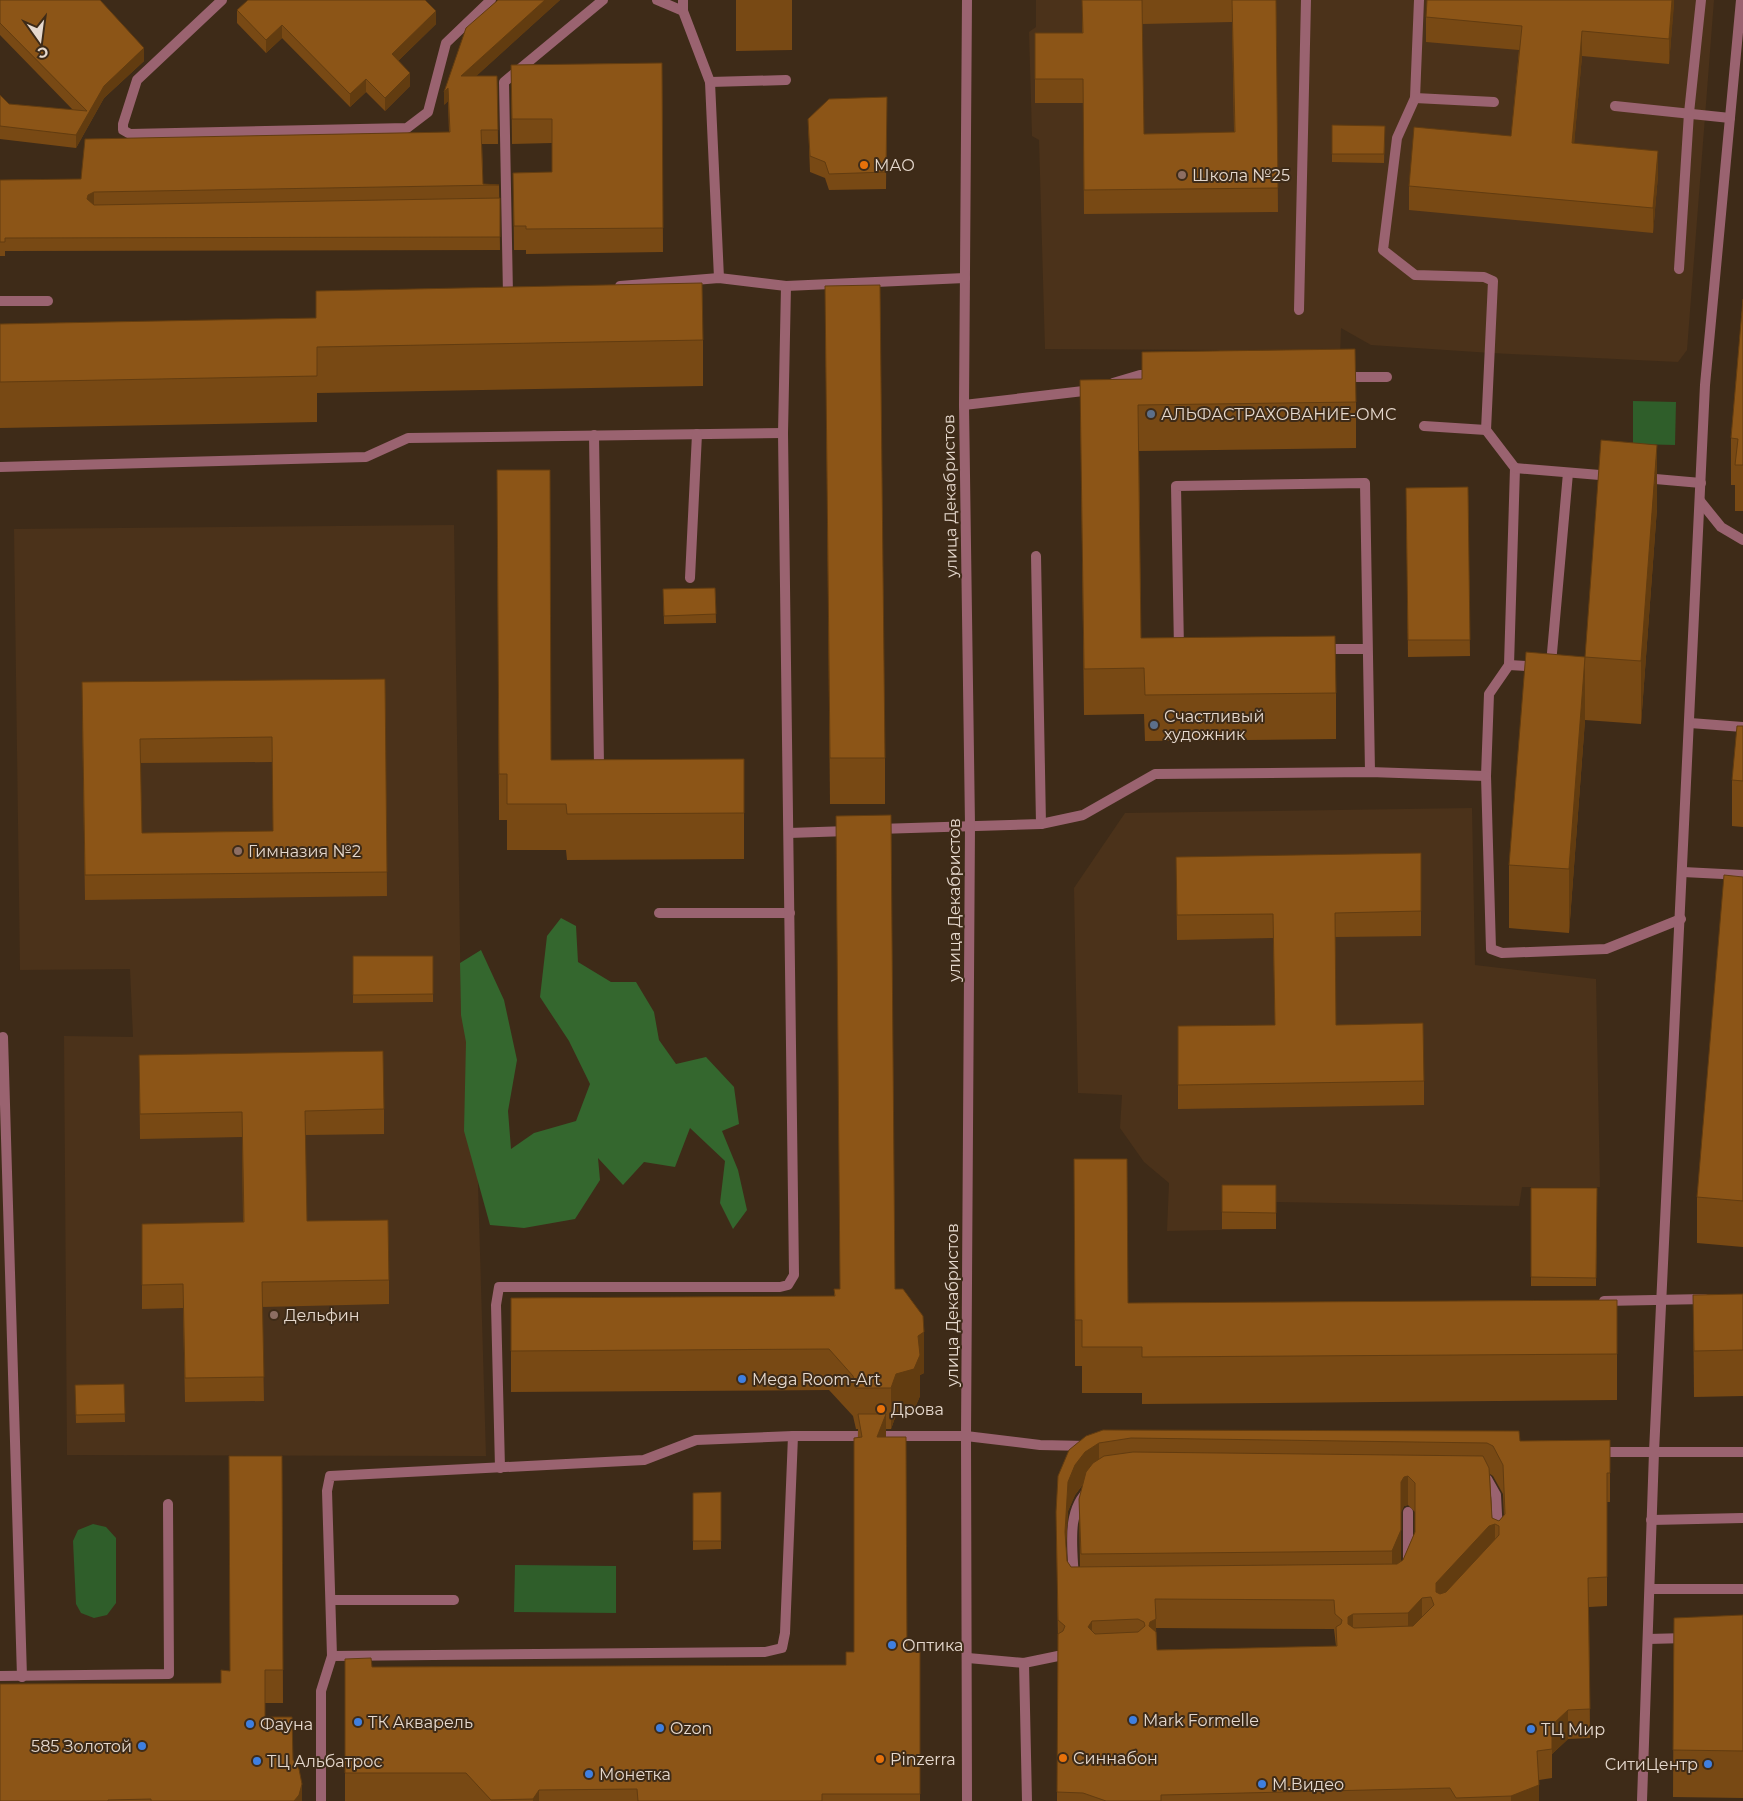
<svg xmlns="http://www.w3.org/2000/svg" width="1743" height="1801" viewBox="0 0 1743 1801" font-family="Montserrat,sans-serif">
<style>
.built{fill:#4b321a}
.green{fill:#2f5e2a}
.forest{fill:#34672e}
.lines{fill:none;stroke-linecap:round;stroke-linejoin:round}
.service{stroke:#9a6370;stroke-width:10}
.tertiary{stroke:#9a6370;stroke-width:10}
.wall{fill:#784914;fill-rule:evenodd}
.shaded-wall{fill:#623c10}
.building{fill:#8c5517;stroke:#623c10;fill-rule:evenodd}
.food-dot{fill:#e8710a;stroke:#3e2b18;stroke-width:2}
.education-dot{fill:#8d6e63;stroke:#3e2b18;stroke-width:2}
.service-dot{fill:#5c6f8a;stroke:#3e2b18;stroke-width:2}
.shop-dot{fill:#3f7fe0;stroke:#3e2b18;stroke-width:2}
.labels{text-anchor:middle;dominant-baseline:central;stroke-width:4;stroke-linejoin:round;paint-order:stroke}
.poi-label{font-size:16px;fill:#e6d9ce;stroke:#3e2b18;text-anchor:start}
.street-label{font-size:16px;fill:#e6d9ce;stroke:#3e2b18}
</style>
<rect width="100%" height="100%" fill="#3e2b18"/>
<g class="built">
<polygon points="1036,0 1714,0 1687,350 1678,362 1491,353 1371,345 1341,328 1340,357 1240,361 1218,350 1045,349 1039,140 1032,136 1029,32 1036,27"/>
<polygon points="454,525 461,1015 473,1015 486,1456 67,1455 64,1036 133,1037 130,969 20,970 14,529"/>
<polygon points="1472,808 1475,965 1596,979 1600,1187 1522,1187 1519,1206 1276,1202 1276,1229 1167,1231 1169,1183 1144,1162 1120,1128 1122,1095 1078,1093 1074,888 1125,813"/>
</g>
<g class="green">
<polygon points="1633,401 1676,402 1675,445 1633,444"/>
<polygon points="93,1524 106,1527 116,1538 116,1603 107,1615 94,1618 81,1613 76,1604 73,1541 78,1530"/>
<polygon points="515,1565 616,1566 616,1613 514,1612"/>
</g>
<polygon class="forest" points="561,918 576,926 578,962 611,982 636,982 654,1012 659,1040 676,1064 706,1057 734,1087 739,1124 722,1131 738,1170 747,1210 733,1229 720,1203 725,1161 690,1128 675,1167 644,1162 623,1185 598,1158 600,1180 575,1219 524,1228 490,1225 464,1131 466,1042 461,1015 460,963 481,950 504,1000 517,1060 508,1111 511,1149 534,1133 576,1121 590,1084 569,1041 540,997 547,936"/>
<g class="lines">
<g class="service">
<polyline points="222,0 137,80 123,124 123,130 130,134 407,128 428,112 446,43 491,0"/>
<polyline points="657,0 683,11"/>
<polyline points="683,0 683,11 710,82 719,278"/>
<polyline points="1419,0 1415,98 1397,138 1383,250 1415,275 1484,277 1493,281 1486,430 1515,468 1509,665 1489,694 1486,776 1491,949 1502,953 1606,949 1681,919"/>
<polyline points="710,82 786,80"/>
<polyline points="1415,98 1494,102"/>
<polyline points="1615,106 1730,118"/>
<polyline points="1679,269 1689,113 1701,0"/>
<polyline points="620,286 719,278 786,286 965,278"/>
<polyline points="513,294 508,295 504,82 603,0"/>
<polyline points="0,301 48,301"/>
<polyline points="1299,310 1306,0"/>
<polyline points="1342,377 1387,377"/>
<polyline points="1113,383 1140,375 1155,375"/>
<polyline points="964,405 1092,390"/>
<polyline points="1424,426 1486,430"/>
<polyline points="594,435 599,765"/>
<polyline points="0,467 366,457 408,438 783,433"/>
<polyline points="1515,468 1612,476"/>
<polyline points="1644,478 1701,483"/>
<polyline points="1700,501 1721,527 1743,540"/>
<polyline points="1036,556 1041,824"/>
<polyline points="690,578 697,434"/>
<polyline points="1179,649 1176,486 1365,483 1370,772"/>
<polyline points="1324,649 1366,649"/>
<polyline points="1509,665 1544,667 1551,664 1568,473"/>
<polyline points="1690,723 1743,727"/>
<polyline points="878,829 1041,824 1083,815 1155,774 1370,772 1486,776"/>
<polyline points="789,833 848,831"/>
<polyline points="1683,872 1743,875"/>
<polyline points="659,913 790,913"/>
<polyline points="0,1038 3,1037 22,1677"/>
<polyline points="1604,1301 1705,1299"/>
<polyline points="1597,1452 1743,1452"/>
<polyline points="500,1468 496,1305 499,1287 780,1287 788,1285 794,1275 783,433 786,286"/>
<polyline points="1480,1479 1487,1479 1496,1495 1498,1533"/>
<polyline points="1408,1512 1408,1561"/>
<polyline points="1651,1520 1743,1518"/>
<path d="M1074,1581C1073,1550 1065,1510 1090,1489"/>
<polyline points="1650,1589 1743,1589"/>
<polyline points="332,1600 454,1600"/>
<polyline points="1648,1639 1687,1638"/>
<polyline points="332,1656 765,1652 782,1648 785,1633 793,1436"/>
<polyline points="968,1658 1024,1663 1058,1656"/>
<polyline points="1024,1663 1027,1801"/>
<polyline points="0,1676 169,1674 168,1504"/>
<polyline points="321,1801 321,1691 332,1656 327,1491 330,1476 644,1460 696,1440 793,1436 966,1436 1040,1445 1087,1446"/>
<polyline points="1642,1801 1654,1452 1705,385 1741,0"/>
</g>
<polyline class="tertiary" points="967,1801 966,1436 970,825 964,405 967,0"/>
</g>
<g class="wall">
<polygon points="0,0 144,61 104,98 76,148 0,139 0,95 9,104 73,110 0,35"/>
<polygon points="498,0 560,0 476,76 497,76 498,144 482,144 483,184 499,185 500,250 5,251 5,256 0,256 0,180 81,179 449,132 448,101 444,105"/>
<polygon points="736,0 792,0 792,50 736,51"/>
<path d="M1082,0H1276L1278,212L1084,214L1083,103H1035V33H1082ZM1232,22L1234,132L1144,134L1142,24Z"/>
<polygon points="1674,0 1669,64 1582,56 1574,143 1658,175 1653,233 1409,210 1409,186 1511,136 1519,50 1426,42 1426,17"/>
<polygon points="237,10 436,24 398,61 410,86 385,111 366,92 350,107 282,38 266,53 237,23"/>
<polygon points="662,63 663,252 526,254 526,250 514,250 513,173 552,172 552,143 512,144 511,65"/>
<polygon points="887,97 886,189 829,190 825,178 810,172 808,119"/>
<polygon points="1332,125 1385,126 1384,163 1332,162"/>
<polygon points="825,286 885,758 885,804 830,804"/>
<polygon points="316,291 703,340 703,386 317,393 317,422 0,428 0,324 316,318"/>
<polygon points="1743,299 1743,511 1735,511 1735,485 1731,485 1731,438"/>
<polygon points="1080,380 1356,402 1356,448 1139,451 1141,638 1336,693 1336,739 1145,741 1144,714 1084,715"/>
<polygon points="497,470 551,760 744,759 744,859 567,860 566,850 507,850 507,820 499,820"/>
<polygon points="1468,487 1470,656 1408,657 1406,488"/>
<polygon points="1657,508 1641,724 1585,720 1569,933 1509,928 1509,865 1585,657"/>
<polygon points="715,588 716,623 664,624 663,589"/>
<path d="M385,679L387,896L85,900L82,707ZM272,762L273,831L142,833L140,763Z"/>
<polygon points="1743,726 1743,827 1732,826 1732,780"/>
<polygon points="1421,853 1421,936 1335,937 1336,1025 1424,1081 1424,1105 1178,1109 1178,1026 1275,1025 1273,938 1177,940 1176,857"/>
<polygon points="1743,877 1743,1247 1697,1243 1697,1197"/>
<polygon points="353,956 433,956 433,1002 353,1003"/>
<polygon points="139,1055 384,1109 384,1134 305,1135 307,1221 389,1280 389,1304 262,1307 264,1401 185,1402 183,1308 142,1309 142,1224 243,1222 242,1137 140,1139"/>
<polygon points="1074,1159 1128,1303 1617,1300 1617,1400 1142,1404 1142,1393 1082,1393 1082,1366 1075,1366"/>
<rect x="1222" y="1185" width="54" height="44"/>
<polygon points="1531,1188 1597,1188 1596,1286 1531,1286"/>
<polygon points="834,1289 895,1289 924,1373 920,1375 920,1396 914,1410 896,1415 891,1429 886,1429 886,1437 907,1652 920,1652 920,1801 345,1801 345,1659 372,1667 846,1665 854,1652 858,1429 856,1429 853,1416 829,1390 511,1392 511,1298 834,1296"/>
<polygon points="1743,1294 1743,1396 1694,1397 1693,1295"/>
<polygon points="124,1384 125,1422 76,1423 75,1385"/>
<path d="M1086,1436L1520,1441L1610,1440V1502H1607V1606L1589,1607L1590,1738L1568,1739L1552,1754V1778L1539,1780V1801H1057L1058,1646L1056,1512ZM1490,1474L1493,1476L1503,1494L1504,1516L1499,1521L1492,1518ZM1084,1483L1079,1499L1080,1567H1071L1067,1561L1066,1546L1068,1511L1075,1495ZM1408,1505L1415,1512V1532L1403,1560L1400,1563L1401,1560V1512L1404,1506ZM1156,1628L1334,1629L1336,1646L1157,1650Z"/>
<polygon points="282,1456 283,1703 265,1703 265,1717 293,1760 302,1801 0,1801 221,1683 230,1671"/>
<polygon points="721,1492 721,1549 693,1550 693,1493"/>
<polygon points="1743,1615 1743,1798 1673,1797 1674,1618"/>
</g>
<g class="shaded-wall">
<polygon points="545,0 560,0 461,90 461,76"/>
<polygon points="1672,0 1674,0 1674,6 1669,64 1669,39"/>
<polygon points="436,11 436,24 392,67 392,54"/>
<polygon points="282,25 282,38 266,53 266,40"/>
<polygon points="1582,31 1582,56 1572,168 1572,143"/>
<polygon points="144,48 144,61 104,98 76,148 76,135 104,86"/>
<polygon points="410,73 410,86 385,111 385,98"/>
<polygon points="366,79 366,92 350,107 350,94"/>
<polygon points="448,88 448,101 444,105 444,92"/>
<polygon points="1658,151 1658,175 1653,233 1653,208"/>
<polygon points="94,192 94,205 87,199 88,195"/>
<polygon points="1657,445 1657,508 1641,724 1641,661"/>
<polygon points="1585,657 1585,720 1569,933 1569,869"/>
<polygon points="924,1332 924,1373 920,1375 920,1396 914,1410 896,1415 891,1429 891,1388 896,1374 918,1336"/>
<polygon points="886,1414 886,1443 877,1437"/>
<polygon points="1099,1443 1099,1472 1085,1481 1075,1495 1068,1511 1065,1561 1065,1532 1068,1482 1075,1465 1085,1452"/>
<polygon points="1408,1476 1408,1505 1404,1506 1401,1512 1401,1560 1392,1580 1392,1551 1401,1482 1404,1477"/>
<polygon points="1495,1524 1495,1553 1436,1612 1436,1583 1489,1526"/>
<polygon points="1422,1598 1422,1627 1408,1642 1408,1613"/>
<polygon points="1353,1614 1353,1643 1348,1653 1348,1617"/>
<polygon points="1156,1619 1156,1648 1149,1626 1150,1622"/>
<polygon points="1092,1621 1092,1650 1088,1627"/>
<polygon points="1568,1710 1568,1739 1552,1754 1552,1725"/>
<polygon points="302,1784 302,1801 294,1801"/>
<polygon points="1539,1785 1539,1801 1511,1801 1511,1796"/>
<polygon points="539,1790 539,1801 533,1801 533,1799"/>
</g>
<g class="building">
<polygon points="0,0 100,0 144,48 104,86 76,135 0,126 0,95 9,104 87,111 0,23"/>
<polygon points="248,0 425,0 436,11 392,54 410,73 385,98 366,79 350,94 282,25 266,40 237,10"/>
<polygon points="498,0 545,0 461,76 497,76 498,130 481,130 483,184 499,185 94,192 88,195 87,199 94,205 500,198 500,237 5,238 5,242 0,242 0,180 81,179 85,139 450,132 448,88 444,92 466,28"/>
<polygon points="1082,0 1142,0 1144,134 1235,132 1232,0 1276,0 1278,188 1084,190 1083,79 1035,79 1035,33 1083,33"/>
<polygon points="1427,0 1672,0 1669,39 1582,31 1578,79 1572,143 1658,151 1653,208 1409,186 1414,127 1511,136 1522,26 1426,17"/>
<polygon points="662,63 663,228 526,229 526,226 514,226 513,173 552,172 552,119 512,119 511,65"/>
<polygon points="887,97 886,172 829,174 825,162 810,156 808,119 829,99"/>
<polygon points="1332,125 1385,126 1384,154 1332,154"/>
<polygon points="702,283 703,340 317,347 317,376 0,382 0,324 316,318 316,291"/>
<polygon points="880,285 885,758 830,758 825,286"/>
<polygon points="1743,299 1743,465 1735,465 1738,439 1731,438"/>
<polygon points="1355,349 1356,402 1138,405 1141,638 1335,636 1336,693 1145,695 1144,668 1084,669 1080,380 1142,379 1142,352"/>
<polygon points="1601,440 1657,445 1641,661 1585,657"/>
<polygon points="497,470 550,470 551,760 744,759 744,813 567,814 566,804 507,804 507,774 499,774"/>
<polygon points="1468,487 1470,640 1408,640 1406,488"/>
<polygon points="715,588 716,614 664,616 663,589"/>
<polygon points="1526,652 1585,657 1569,869 1509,865"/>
<path d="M385,679L387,872L85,875L82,682ZM272,737L273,831L142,833L140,739Z"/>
<polygon points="1737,726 1743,726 1743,781 1732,780"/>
<polygon points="891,815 895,1289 903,1289 923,1316 924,1332 918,1336 920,1355 914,1369 896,1374 891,1388 856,1388 853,1376 829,1349 511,1351 511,1298 835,1296 834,1289 840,1289 836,816"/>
<polygon points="1421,853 1421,911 1335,913 1336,1025 1423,1023 1424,1081 1178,1085 1178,1026 1275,1025 1273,914 1177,915 1176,857"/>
<polygon points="1724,875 1743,877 1743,1201 1697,1197"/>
<polygon points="353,956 433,956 433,994 353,995"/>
<polygon points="383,1051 384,1109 305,1111 307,1221 388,1220 389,1280 262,1282 264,1377 185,1378 183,1284 142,1285 142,1224 244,1222 242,1112 140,1114 139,1055"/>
<polygon points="1074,1159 1127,1159 1128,1303 1617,1300 1617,1354 1142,1357 1142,1347 1082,1347 1082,1320 1075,1320"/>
<polygon points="1222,1185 1276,1185 1276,1213 1222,1212"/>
<polygon points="1531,1188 1597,1188 1596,1278 1531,1277"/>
<polygon points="1743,1294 1743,1350 1694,1351 1693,1295"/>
<polygon points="124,1384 125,1414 76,1415 75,1385"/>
<polygon points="858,1414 886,1414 877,1437 906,1437 907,1652 920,1652 920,1794 822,1794 822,1801 638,1801 637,1789 539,1790 533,1799 491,1800 466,1773 345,1773 345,1659 371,1658 372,1667 846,1665 846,1652 854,1652 854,1438 862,1437"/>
<path d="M1103,1430L1519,1431L1520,1441L1610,1440V1473H1607V1577L1588,1578L1590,1709L1568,1710L1552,1725V1749L1537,1751L1539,1785L1511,1796L1456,1798L1450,1788L1161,1795V1801H1106L1083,1793L1057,1792L1058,1634L1063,1631L1065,1626L1058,1620L1056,1512L1058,1476L1069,1450L1086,1436ZM1131,1438L1487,1443L1493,1446L1503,1465L1505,1514L1499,1521L1492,1518L1489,1468L1483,1456L1133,1452L1104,1456L1093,1463L1086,1472L1079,1499L1081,1554L1392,1551L1401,1530V1482L1404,1477L1408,1476L1415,1483V1532L1403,1560L1397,1564L1071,1567L1067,1561L1065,1532L1068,1482L1075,1465L1085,1452L1099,1443ZM1495,1524L1499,1526V1535L1446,1592L1440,1594L1436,1592V1583L1489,1526ZM1431,1597L1434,1605L1413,1626L1354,1628L1348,1624V1617L1353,1614L1408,1613L1422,1598ZM1155,1599L1334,1600L1335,1614L1342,1620L1341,1624L1336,1627L1337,1646L1157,1650L1156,1632L1149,1626L1150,1622L1156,1619ZM1138,1619L1144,1622L1145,1626L1138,1632L1095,1634L1088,1627L1092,1621Z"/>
<polygon points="229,1456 282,1456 283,1670 265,1670 265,1717 292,1717 293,1760 299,1769 302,1784 299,1795 294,1801 151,1801 151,1799 108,1800 108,1801 0,1801 0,1684 221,1683 221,1670 230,1671"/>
<polygon points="721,1492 721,1541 693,1541 693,1493"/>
<polygon points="1743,1615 1743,1751 1673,1750 1674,1618"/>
</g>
<g class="food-dot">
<circle cx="864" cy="165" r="5"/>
<circle cx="881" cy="1409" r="5"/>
<circle cx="1063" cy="1758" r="5"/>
<circle cx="880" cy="1759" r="5"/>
</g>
<g class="education-dot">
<circle cx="1182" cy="175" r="5"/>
<circle cx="238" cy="851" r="5"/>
<circle cx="274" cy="1315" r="5"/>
</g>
<g class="service-dot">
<circle cx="1151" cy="414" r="5"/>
<circle cx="1154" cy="725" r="5"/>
</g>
<g class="shop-dot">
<circle cx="742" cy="1379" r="5"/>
<circle cx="892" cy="1645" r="5"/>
<circle cx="1133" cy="1720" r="5"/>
<circle cx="358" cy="1722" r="5"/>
<circle cx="250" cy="1724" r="5"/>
<circle cx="660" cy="1728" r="5"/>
<circle cx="1531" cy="1729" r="5"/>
<circle cx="142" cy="1746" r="5"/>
<circle cx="257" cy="1761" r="5"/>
<circle cx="1708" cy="1764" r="5"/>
<circle cx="589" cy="1774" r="5"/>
<circle cx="1262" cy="1784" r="5"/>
</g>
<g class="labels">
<g class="poi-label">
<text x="874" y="165">МАО</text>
<text x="1192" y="175">Школа №25</text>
<text x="1161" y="414">АЛЬФАСТРАХОВАНИЕ-ОМС</text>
<text x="1164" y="716">Счастливый<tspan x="1164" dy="18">художник</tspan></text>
<text x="248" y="851">Гимназия №2</text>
<text x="284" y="1315">Дельфин</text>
<text x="752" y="1379">Mega Room-Art</text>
<text x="891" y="1409">Дрова</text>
<text x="902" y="1645">Оптика</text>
<text x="1143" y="1720">Mark Formelle</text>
<text x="368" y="1722">ТК Акварель</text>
<text x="260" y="1724">Фауна</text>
<text x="670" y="1728">Ozon</text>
<text x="1541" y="1729">ТЦ Мир</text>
<text x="132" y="1746" text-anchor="end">585 Золотой</text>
<text x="1073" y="1758">Синнабон</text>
<text x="890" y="1759">Pinzerra</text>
<text x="267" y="1761">ТЦ Альбатрос</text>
<text x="1698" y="1764" text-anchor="end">СитиЦентр</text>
<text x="599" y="1774">Монетка</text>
<text x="1272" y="1784">М.Видео</text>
</g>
<g class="street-label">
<text transform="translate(950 496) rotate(-91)">улица Декабристов</text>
<text transform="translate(954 900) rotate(-90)">улица Декабристов</text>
<text transform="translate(952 1305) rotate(-90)">улица Декабристов</text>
</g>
</g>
<g transform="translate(40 40) rotate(166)" stroke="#3e2b18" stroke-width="4" paint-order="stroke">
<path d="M0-4L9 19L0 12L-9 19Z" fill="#e6d9ce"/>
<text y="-8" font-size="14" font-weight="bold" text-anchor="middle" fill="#e6d9ce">С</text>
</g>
</svg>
